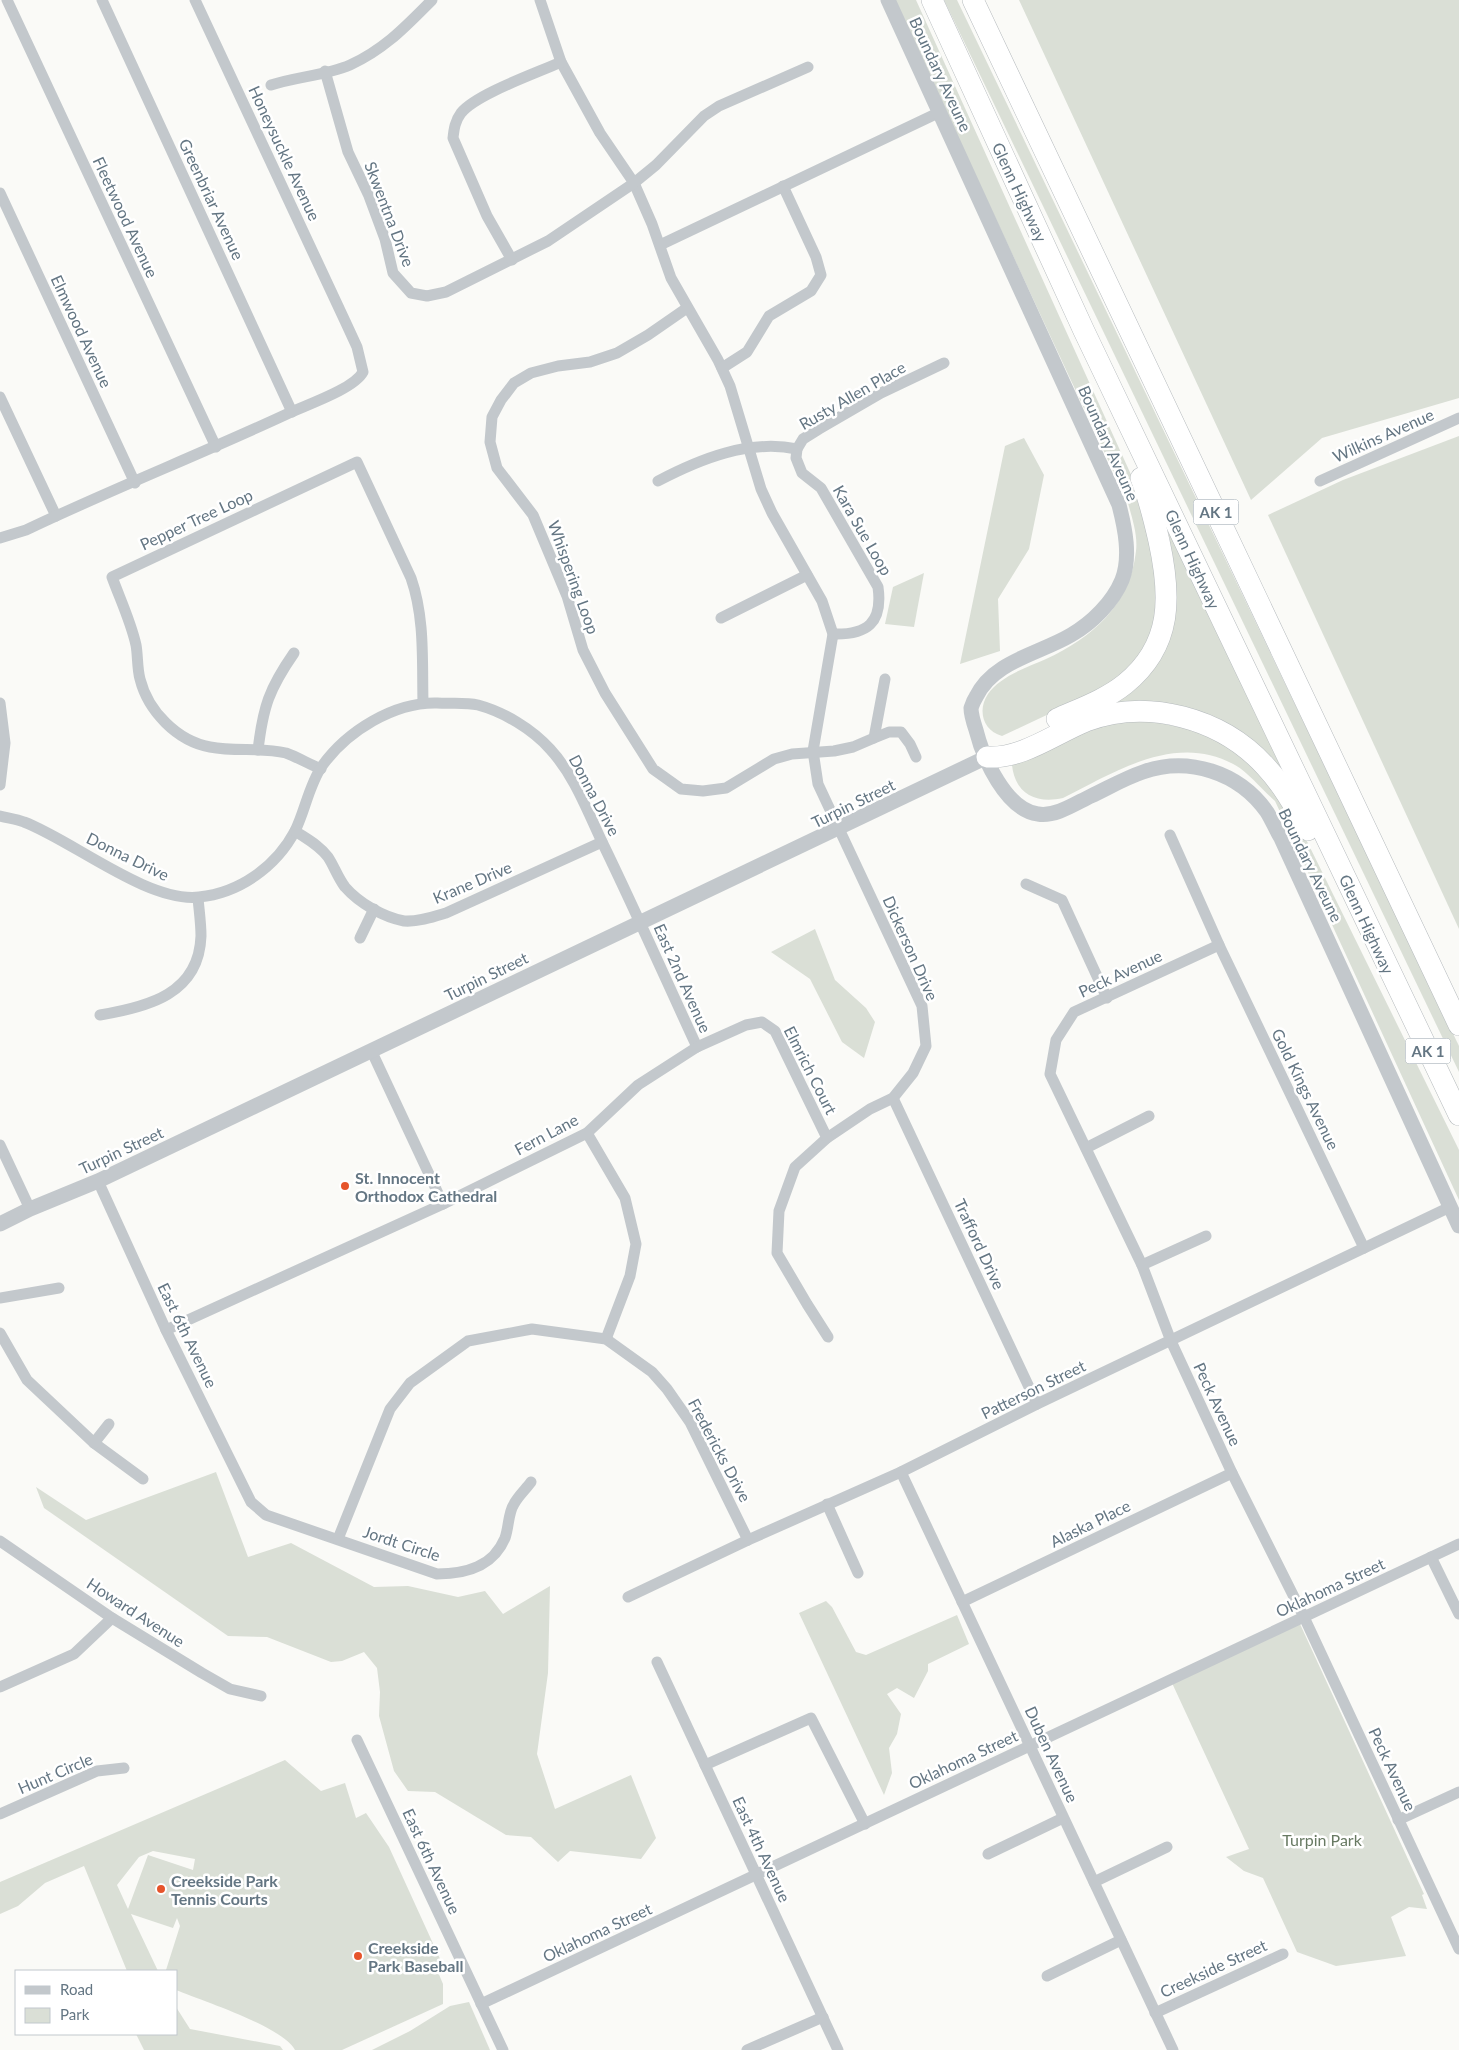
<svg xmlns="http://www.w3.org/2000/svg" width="1459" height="2050" viewBox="0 0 1459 2050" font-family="Lato,sans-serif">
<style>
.green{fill:#dadfd6;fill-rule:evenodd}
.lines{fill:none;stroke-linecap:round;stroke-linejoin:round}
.motorway-casing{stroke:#b6bbbe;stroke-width:22}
.minor{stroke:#c3c8cc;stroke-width:11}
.tertiary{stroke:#c3c8cc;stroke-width:15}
.motorway{stroke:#fff;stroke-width:21}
.poi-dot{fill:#e6542b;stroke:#fff;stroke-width:2}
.labels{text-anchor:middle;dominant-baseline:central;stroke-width:5;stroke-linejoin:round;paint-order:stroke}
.shield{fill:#fff;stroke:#929fa8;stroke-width:1}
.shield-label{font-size:15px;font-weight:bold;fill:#647683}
.street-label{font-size:16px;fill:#647683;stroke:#fff}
.poi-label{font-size:16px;font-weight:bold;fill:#647683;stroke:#fff;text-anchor:start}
.park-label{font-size:16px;fill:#687a63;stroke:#fff}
</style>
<rect width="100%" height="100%" fill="#fafaf7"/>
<g class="green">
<path d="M894,0H916L1133,479L1141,499L1159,593V615L1145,649L1135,663L1106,687L1002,736C983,731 977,710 988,694C1000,676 1028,667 1046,659C1092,638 1130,605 1136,551C1138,535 1132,518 1128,503Z"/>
<polygon points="944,0 957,0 1459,1046 1459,1072"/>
<polygon points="1019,0 1459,0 1459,398 1322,438 1251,500"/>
<polygon points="1459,436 1459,929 1268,515 1343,480"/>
<polygon points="1024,438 1044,475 1029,549 998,599 1000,651 960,664 1005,446"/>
<polygon points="1168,530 1286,778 1229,725 1081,716 1136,683 1175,574"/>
<polygon points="924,573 914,627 885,624 893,587"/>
<path d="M1140,719L1199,731L1245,757L1297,821L1459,1150V1200L1275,801C1262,790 1249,773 1235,765C1176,732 1115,772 1063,798C1036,804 1015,794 1012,765L1094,727Z"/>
<polygon points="815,929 835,980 866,1008 875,1022 864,1058 842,1042 810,979 771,952"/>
<polygon points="216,1472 248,1557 291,1543 374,1587 408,1586 458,1597 485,1591 503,1614 550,1586 548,1673 537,1754 555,1809 631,1775 656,1838 641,1859 570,1851 558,1862 531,1837 506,1835 435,1792 408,1791 394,1771 379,1716 380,1692 377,1668 364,1652 342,1661 331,1662 267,1637 228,1636 44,1508 36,1487 86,1520"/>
<polygon points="826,1601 832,1607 856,1652 866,1655 957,1615 969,1644 928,1664 928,1671 914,1698 897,1688 887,1694 901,1714 897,1734 889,1748 892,1773 884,1795 799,1613"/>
<polygon points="1300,1624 1424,1894 1422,1895 1427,1909 1409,1907 1391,1917 1406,1956 1336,1966 1297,1952 1263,1878 1244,1871 1226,1857 1249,1849 1172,1683"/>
<path d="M285,1760L321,1791L345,1783L356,1818L366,1813L389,1847L441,1961L435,1965L443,1984V2004L342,2050H295C283,2027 203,2001 176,1990V1971L166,1970L180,1926L177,1918L173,1928L131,1914L158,1971H127L84,1866L45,1883L18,1906L0,1914V1882ZM153,1851L195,1859L193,1870L148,1855L128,1909L117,1885L139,1857Z"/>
<polygon points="469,2002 490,2050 372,2050 410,2031 450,2006"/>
<polygon points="176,2007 190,2029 280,2046 283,2050 144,2050 136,2034 176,2034"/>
</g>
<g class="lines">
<g class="motorway-casing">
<g id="motorway">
<polyline points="932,0 1084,331 1459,1115"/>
<polyline points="973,0 1459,1025"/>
<path d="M1057,719C1079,709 1105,700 1125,684C1173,645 1171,596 1159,541C1154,519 1149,498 1141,478"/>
<path d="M987,757C1022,759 1054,734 1086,721C1148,698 1222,718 1266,767C1283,785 1296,809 1308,830"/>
</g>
</g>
<g class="minor">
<polyline points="7,0 216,447"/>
<polyline points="102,0 292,412"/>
<polyline points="540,0 561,62 600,133 634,183 652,224 671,278 718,360 730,386 761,489 772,513 822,601 833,634 813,751 818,784 922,1006 926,1046 913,1073 893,1098 870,1109 827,1138 795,1167 779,1211 777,1253 807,1304 828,1337"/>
<polyline points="325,71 348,152 369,196 385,239 393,273 411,293 427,296 446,292 548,241 634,183 656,165 704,116 719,106 808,67"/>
<path d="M271,85C296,77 327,75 350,65C385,49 406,26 432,0"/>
<polyline points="0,193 135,483"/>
<polyline points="660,245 940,112"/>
<path d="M512,260L487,216L453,138C454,129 455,121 461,113C476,94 537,73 561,62"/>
<polyline points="687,308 648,335 617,353 590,362 558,366 531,373 514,383 501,400 492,417 490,442 497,468 533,515 567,596 583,650 605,693 653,769 681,789 703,791 726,788 774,759 792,754 834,751 853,747 874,738 885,679"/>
<polyline points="722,368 747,352 769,316 811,291 821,275 816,257 783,186"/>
<polyline points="0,397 56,516"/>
<path d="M797,449L796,458L802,473L821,488L878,587C883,623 867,635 833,634"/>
<path d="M658,481C700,459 749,439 797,449L803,439L819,429L881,393L944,363"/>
<polyline points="1320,481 1459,418"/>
<path d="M0,538L26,530C112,489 201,454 287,414C306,405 354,389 363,372L357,347L345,321L195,0"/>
<polyline points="721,618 807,575"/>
<polyline points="0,703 5,743 0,785"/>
<polyline points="874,738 889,732 901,732 910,744 916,757"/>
<path d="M258,750C263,707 269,689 294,653"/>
<path d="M321,769C309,764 297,757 286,753C261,747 235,752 210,747C177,741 148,711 140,679C137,668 138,656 136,645C131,622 120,599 112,577L357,462L411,578C425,618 422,661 423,703"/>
<path d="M0,816C8,818 17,819 24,822C72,840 148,903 199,897C239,893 276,867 295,831C305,811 309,785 322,766C347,731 394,702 437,703C450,704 465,702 478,705C504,712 532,729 550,749C575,776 588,813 604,846C636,912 666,980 697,1047"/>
<path d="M295,831C307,839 319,845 328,857C334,866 338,878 345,887C359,903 383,917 404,921C418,922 433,917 446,913L602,842"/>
<polyline points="1170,835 1219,945 1364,1248"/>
<polyline points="1026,884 1062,900 1107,998"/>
<polyline points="360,938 374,909"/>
<polyline points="1219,945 1074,1012 1056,1040 1050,1074 1142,1265 1171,1341 1232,1473 1304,1617 1459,1949"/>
<path d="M100,1015C148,1007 199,994 201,936C201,923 199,910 198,898"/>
<polyline points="371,1050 443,1204"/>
<polyline points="893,1098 1037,1404"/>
<polyline points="587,1133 625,1198 636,1244 630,1276 606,1339"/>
<polyline points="0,1145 30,1209"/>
<polyline points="1086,1148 1149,1116"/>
<path d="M98,1181L166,1330L251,1502L266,1515L437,1574C466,1574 493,1567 505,1538C509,1527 508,1513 514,1504C518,1496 526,1489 531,1482"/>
<polyline points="1142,1265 1206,1236"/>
<polyline points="0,1298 59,1288"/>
<polyline points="166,1330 443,1204 587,1133 638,1085 697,1047 746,1025 762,1022 775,1031 827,1138"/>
<polyline points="0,1333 27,1380 94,1443 143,1479"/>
<polyline points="94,1443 109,1424"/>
<polyline points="901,1472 1173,2050"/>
<polyline points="827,1504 858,1573"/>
<polyline points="338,1539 390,1409 410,1383 468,1341 532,1329 606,1339 652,1372 667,1389 690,1422 748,1540"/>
<polyline points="0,1541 112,1618 202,1673 230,1689 261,1696"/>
<polyline points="1431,1557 1459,1614"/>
<polyline points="628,1597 748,1540 901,1472 1037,1404 1450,1207"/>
<polyline points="962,1602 1232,1473"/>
<polyline points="657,1662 838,2050"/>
<polyline points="0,1687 74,1654 112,1618"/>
<polyline points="357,1740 503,2050"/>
<polyline points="705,1765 811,1718 865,1824"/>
<polyline points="0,1814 97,1771 124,1768"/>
<polyline points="1398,1820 1459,1792"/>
<polyline points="988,1854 1063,1818"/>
<polyline points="1094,1882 1167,1847"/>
<polyline points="1047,1976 1121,1940"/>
<polyline points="481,2004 1459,1544"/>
<polyline points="1155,2013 1283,1954"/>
<polyline points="747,2050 823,2017"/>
</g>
<g class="tertiary">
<path d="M888,0L1119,505C1125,528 1131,557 1122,580C1113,602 1092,623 1071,635C1039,654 993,661 976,697C974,700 972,705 971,708C971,714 974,724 976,730C983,758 1006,810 1038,814C1056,817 1076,803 1091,796C1108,788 1125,778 1143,772C1188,756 1239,772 1267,812C1272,820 1276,830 1281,838L1459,1226"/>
<polyline points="0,1224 30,1209 98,1181 987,757"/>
</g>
<use href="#motorway" class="motorway"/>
</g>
<g class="poi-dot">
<circle cx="345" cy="1186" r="5"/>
<circle cx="161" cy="1889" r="5"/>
<circle cx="358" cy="1956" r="5"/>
</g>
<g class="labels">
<g class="shield">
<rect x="1193.5" y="499.5" width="45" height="25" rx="4"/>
<rect x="1405.5" y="1038.5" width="45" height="25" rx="4"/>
</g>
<g class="shield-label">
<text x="1216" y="512">AK 1</text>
<text x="1428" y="1051">AK 1</text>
</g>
<g class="street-label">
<text transform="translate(941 74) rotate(65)">Boundary Aveune</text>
<text transform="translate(285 153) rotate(65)">Honeysuckle Avenue</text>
<text transform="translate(1020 192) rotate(65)">Glenn Highway</text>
<text transform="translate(212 199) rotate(65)">Greenbriar Avenue</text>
<text transform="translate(390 214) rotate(69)">Skwentna Drive</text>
<text transform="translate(126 217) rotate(65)">Fleetwood Avenue</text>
<text transform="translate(82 331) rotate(65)">Elmwood Avenue</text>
<text transform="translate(852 395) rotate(-30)">Rusty Allen Place</text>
<text transform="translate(1383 435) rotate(-24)">Wilkins Avenue</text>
<text transform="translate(1109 443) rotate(66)">Boundary Aveune</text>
<text transform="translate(196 519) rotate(-25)">Pepper Tree Loop</text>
<text transform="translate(863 530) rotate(60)">Kara Sue Loop</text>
<text transform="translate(1193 559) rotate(65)">Glenn Highway</text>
<text transform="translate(574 577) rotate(70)">Whispering Loop</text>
<text transform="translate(595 795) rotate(62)">Donna Drive</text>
<text transform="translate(853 803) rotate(-26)">Turpin Street</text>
<text transform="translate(128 856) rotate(26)">Donna Drive</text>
<text transform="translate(1311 865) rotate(64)">Boundary Aveune</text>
<text transform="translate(472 882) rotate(-23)">Krane Drive</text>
<text transform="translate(1367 924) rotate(65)">Glenn Highway</text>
<text transform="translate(911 948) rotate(66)">Dickerson Drive</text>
<text transform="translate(1120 973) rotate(-25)">Peck Avenue</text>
<text transform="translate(486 976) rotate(-26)">Turpin Street</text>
<text transform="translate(683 978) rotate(66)">East 2nd Avenue</text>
<text transform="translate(811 1070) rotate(63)">Elmrich Court</text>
<text transform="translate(1306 1089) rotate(64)">Gold Kings Avenue</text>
<text transform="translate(546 1134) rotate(-28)">Fern Lane</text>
<text transform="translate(121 1150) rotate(-25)">Turpin Street</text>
<text transform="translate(980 1244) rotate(65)">Trafford Drive</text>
<text transform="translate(188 1335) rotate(64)">East 6th Avenue</text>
<text transform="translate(1033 1389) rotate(-26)">Patterson Street</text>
<text transform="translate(1218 1404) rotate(65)">Peck Avenue</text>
<text transform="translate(720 1450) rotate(62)">Fredericks Drive</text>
<text transform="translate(1090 1523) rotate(-26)">Alaska Place</text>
<text transform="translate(402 1543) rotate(18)">Jordt Circle</text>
<text transform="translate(1330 1587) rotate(-25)">Oklahoma Street</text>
<text transform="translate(136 1612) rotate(33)">Howard Avenue</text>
<text transform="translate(1052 1754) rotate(65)">Duben Avenue</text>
<text transform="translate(963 1759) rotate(-25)">Oklahoma Street</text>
<text transform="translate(1393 1769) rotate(65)">Peck Avenue</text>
<text transform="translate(55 1773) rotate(-23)">Hunt Circle</text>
<text transform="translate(762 1849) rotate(65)">East 4th Avenue</text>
<text transform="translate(432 1861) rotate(65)">East 6th Avenue</text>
<text transform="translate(597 1932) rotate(-25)">Oklahoma Street</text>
<text transform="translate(1213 1968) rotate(-25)">Creekside Street</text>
</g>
<g class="poi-label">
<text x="355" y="1177">St. Innocent<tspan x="355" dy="18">Orthodox Cathedral</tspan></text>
<text x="171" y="1880">Creekside Park<tspan x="171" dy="18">Tennis Courts</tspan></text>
<text x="368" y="1947">Creekside<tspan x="368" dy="18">Park Baseball</tspan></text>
</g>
<g class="park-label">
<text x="1322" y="1839">Turpin Park</text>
</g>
</g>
<rect x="15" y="1970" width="162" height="65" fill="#ffffff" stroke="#c1c8cd"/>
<rect x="25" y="1986" width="25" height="8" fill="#c3c8cc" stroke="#c1c8cd"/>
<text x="60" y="1995" font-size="15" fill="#647683">Road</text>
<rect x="25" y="2008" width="25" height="15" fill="#dadfd6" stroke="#c1c8cd"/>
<text x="60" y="2020" font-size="15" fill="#647683">Park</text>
</svg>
